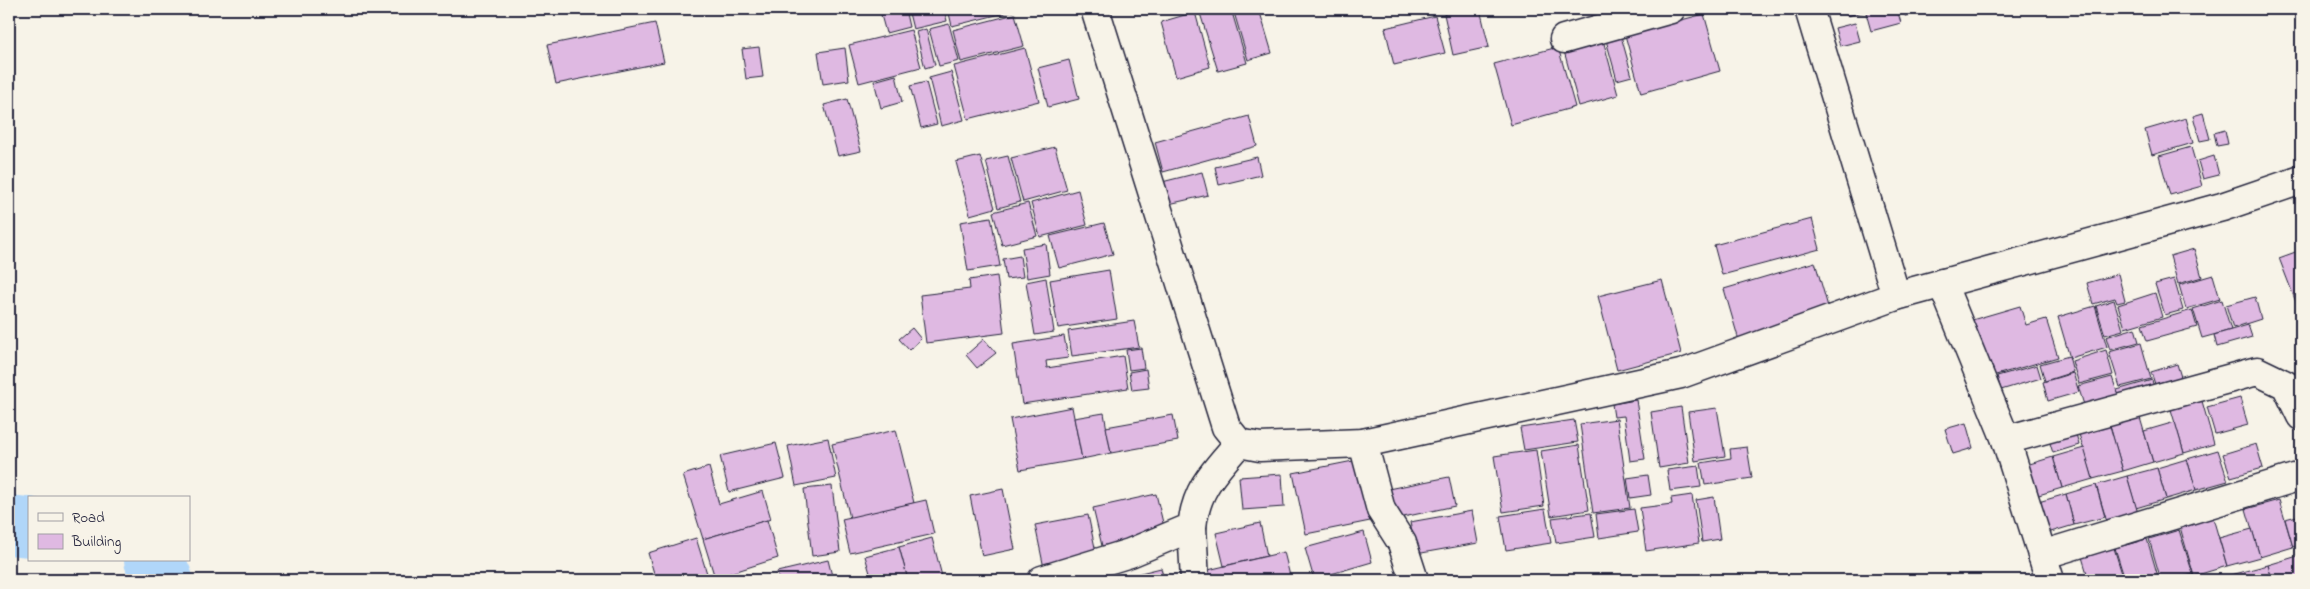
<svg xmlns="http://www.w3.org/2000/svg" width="2310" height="589" viewBox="0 0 2310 589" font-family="'Indie Flower',sans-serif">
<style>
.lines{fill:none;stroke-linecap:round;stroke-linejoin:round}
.river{stroke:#b0d6f9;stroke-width:60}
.building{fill:#dfb9e2;stroke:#22223b}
.minor-casing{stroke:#22223b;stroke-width:31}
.minor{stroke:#f7f3e8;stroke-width:28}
</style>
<rect width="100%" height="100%" fill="#f7f3e8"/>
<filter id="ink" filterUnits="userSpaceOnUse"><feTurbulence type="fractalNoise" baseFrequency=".02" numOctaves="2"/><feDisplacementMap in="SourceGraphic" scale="10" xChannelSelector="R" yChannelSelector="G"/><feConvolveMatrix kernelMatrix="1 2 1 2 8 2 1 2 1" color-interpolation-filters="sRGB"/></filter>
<g filter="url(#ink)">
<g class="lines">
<g class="river">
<polyline points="9,525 29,527"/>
<polyline points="154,560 163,580"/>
</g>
</g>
<g class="building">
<polygon points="905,9 909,27 886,33 881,15"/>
<polygon points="908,9 944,9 947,21 913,29"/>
<polygon points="948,9 1012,9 1013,11 952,26"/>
<polygon points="1231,9 1247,63 1218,71 1199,10"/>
<polygon points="1233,9 1259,9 1272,53 1248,60"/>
<polygon points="1469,9 1480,9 1489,47 1453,55 1444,14"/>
<polygon points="1845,9 1874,9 1847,16"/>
<polygon points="1882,9 1897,9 1901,23 1871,31 1866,13"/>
<polygon points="1903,9 1921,9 1922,11 1905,16"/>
<polygon points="1195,12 1210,67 1176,77 1161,22"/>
<polygon points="1015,14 1024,46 961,62 953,30"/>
<polygon points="1704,14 1720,71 1641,93 1625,35"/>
<polygon points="1435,16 1445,53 1394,65 1385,28"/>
<polygon points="655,23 664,62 556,84 547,45"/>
<polygon points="1855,23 1860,41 1840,46 1835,28"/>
<polygon points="949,24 959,61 939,66 929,29"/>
<polygon points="926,29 935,65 925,68 916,32"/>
<polygon points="911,30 921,67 859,83 849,45"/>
<polygon points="1621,36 1632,76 1617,80 1606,40"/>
<polygon points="1603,40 1618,95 1579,106 1564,51"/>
<polygon points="759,47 763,77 746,79 742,49"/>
<polygon points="1558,47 1575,107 1511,125 1494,64"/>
<polygon points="845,48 849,80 823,84 818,52"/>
<polygon points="1025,48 1039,101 968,119 954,66"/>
<polygon points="1069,60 1079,99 1048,107 1038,68"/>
<polygon points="951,72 964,120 941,126 929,78"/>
<polygon points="896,75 902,102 881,108 874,81"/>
<polygon points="926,82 937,124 921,128 910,86"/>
<polygon points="847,99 861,151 838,156 824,105"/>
<polygon points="2203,113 2210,139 2200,141 2193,116"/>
<polygon points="1249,116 1257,146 1163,172 1155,142"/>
<polygon points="2186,118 2193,143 2152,155 2145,130"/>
<polygon points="2225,130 2228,144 2217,146 2214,133"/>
<polygon points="1055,147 1067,190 1023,202 1011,158"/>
<polygon points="2191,147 2202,186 2170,195 2159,156"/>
<polygon points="980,156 995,208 970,215 956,162"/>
<polygon points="1008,156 1020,202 998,208 986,161"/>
<polygon points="2214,156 2219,175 2203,179 2198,161"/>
<polygon points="1257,157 1261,175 1219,185 1215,167"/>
<polygon points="1202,172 1208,195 1160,206 1154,184"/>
<polygon points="1078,190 1087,225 1040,237 1031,203"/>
<polygon points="1028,203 1037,236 1002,245 993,212"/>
<polygon points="991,217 1000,266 968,271 960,222"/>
<polygon points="1812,219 1820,249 1722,275 1714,245"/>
<polygon points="1104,223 1113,254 1059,268 1050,236"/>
<polygon points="1046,244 1050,274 1027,278 1022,248"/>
<polygon points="2194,249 2202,277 2178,284 2170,256"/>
<polygon points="2301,250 2301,315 2279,258"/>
<polygon points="1020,256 1023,277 1006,279 1003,259"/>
<polygon points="1815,262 1831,317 1740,344 1724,289"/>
<polygon points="1109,270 1117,319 1058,328 1050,280"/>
<polygon points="2118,274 2125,301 2117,303 2115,298 2093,304 2087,283"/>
<polygon points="2213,275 2220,299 2186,309 2179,285"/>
<polygon points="997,276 1004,333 926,343 920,295 970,289 969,280"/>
<polygon points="1046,278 1054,332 1035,335 1026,282"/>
<polygon points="2174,279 2183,310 2165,315 2155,284"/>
<polygon points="1662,280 1681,353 1617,370 1598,296"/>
<polygon points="2155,293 2162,317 2125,328 2118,305"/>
<polygon points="2255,297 2261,319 2233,328 2226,305"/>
<polygon points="2114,300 2123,330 2105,335 2096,306"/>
<polygon points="2222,300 2231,330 2202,338 2193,309"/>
<polygon points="2020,306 2026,325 2046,319 2058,357 1989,377 1972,320"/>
<polygon points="2095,306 2107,347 2070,358 2058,317"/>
<polygon points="2192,310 2197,327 2147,341 2142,325"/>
<polygon points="1134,321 1139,347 1072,356 1068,331"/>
<polygon points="2248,325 2252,337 2217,347 2214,335"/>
<polygon points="912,328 921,339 909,350 899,339"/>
<polygon points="2135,328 2139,342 2110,350 2106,337"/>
<polygon points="1064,336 1068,358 1046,361 1047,368 1123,356 1128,388 1022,404 1013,344"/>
<polygon points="984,339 996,353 977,368 966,355"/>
<polygon points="2141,343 2151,379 2120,387 2109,352"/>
<polygon points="1141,348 1144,368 1129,370 1126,350"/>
<polygon points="2106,350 2113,375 2079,384 2072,361"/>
<polygon points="2069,356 2073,372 2045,381 2040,364"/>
<polygon points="2177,364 2181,377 2155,384 2151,372"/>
<polygon points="2037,365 2041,378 2001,390 1997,376"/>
<polygon points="1146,369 1149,388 1132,390 1129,372"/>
<polygon points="2073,373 2079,392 2048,401 2043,382"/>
<polygon points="2112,377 2119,398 2085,408 2078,386"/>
<polygon points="2152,380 2156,395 2122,405 2117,390"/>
<polygon points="2200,394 2214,444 2184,453 2169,403"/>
<polygon points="2240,398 2248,425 2215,434 2207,407"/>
<polygon points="1636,400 1645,459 1630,461 1624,416 1614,417 1612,404"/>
<polygon points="1072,407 1082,459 1020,470 1010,419"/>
<polygon points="1681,407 1689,463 1659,468 1651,412"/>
<polygon points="1717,408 1725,456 1695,461 1688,412"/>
<polygon points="2138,411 2153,462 2123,471 2108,420"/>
<polygon points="1104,413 1111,453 1082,459 1074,418"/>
<polygon points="1173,415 1178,441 1111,453 1106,427"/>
<polygon points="1617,419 1630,508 1593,513 1580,424"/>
<polygon points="2108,419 2123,471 2093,479 2077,428"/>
<polygon points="1574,420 1578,442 1524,450 1520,428"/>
<polygon points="2175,422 2184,453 2153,462 2144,431"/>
<polygon points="1966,423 1973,448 1953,454 1945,429"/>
<polygon points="896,430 914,503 850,518 832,444"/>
<polygon points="2075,430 2079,445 2053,453 2048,437"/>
<polygon points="828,438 836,478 796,486 788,446"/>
<polygon points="776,443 785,478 729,492 720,456"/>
<polygon points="2256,444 2263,468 2231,477 2223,454"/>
<polygon points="1579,445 1589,510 1551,516 1541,451"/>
<polygon points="1747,447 1752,478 1705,485 1701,463 1731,458 1730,449"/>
<polygon points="2084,448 2093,479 2062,488 2053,457"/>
<polygon points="1536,450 1544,506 1503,512 1494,456"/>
<polygon points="2218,450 2228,481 2196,490 2187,459"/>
<polygon points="2053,457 2062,488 2032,497 2023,466"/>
<polygon points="2187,459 2196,490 2166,499 2157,468"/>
<polygon points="1358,460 1370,521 1306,534 1293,473"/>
<polygon points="1698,466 1701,487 1670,491 1667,470"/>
<polygon points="709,467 719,504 763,491 771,519 703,539 683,475"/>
<polygon points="2157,468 2166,499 2136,508 2127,476"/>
<polygon points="1282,474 1284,507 1242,510 1239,477"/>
<polygon points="1648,475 1651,495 1630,498 1627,478"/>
<polygon points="2127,476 2140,520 2109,529 2096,485"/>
<polygon points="1449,477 1455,506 1394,519 1388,489"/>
<polygon points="2096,485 2105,517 2074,525 2066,494"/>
<polygon points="832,486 840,552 812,556 804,489"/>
<polygon points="1003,489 1015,549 982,556 970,496"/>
<polygon points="1156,494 1165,531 1102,546 1093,508"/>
<polygon points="2066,494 2074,525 2044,534 2035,503"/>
<polygon points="1692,495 1699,543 1646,551 1640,508 1672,504 1671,498"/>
<polygon points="1714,497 1720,539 1702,542 1696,500"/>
<polygon points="926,500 934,534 850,553 842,519"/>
<polygon points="2279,500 2293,547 2260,557 2246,509"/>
<polygon points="1545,509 1551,543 1506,550 1500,516"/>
<polygon points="1634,509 1638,532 1599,538 1596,514"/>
<polygon points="1472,511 1478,543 1416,554 1410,522"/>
<polygon points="1591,513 1595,537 1556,543 1552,518"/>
<polygon points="1088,515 1097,557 1044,568 1035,525"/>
<polygon points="2301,515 2301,545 2293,547 2285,519"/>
<polygon points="2213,518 2227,566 2194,576 2180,527"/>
<polygon points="767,520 778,558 715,578 703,539"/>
<polygon points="1260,523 1267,556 1224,566 1216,533"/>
<polygon points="2252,529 2260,557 2227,566 2219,538"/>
<polygon points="2179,530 2193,574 2171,580 2161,580 2149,539"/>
<polygon points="1364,532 1372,562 1314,579 1305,548"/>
<polygon points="696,538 709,580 656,580 648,553"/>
<polygon points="932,538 943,580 908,580 899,547"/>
<polygon points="2147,539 2159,580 2125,580 2115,548"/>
<polygon points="899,547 908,580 872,580 865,556"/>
<polygon points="2114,548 2124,580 2089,580 2082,557"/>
<polygon points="1284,552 1291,580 1211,580 1208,570"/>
<polygon points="2301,555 2301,580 2272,580 2268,565"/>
<polygon points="828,560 833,580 779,580 777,572"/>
<polygon points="2268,565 2272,580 2236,580 2234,574"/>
<polygon points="1161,568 1164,580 1112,580"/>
<polygon points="2234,574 2236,580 2214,580"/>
</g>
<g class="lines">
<g class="minor-casing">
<g id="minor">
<polyline points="1095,9 1226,427 1239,443 1260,447 1363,443 1681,374 1896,296"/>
<polyline points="1809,9 1896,296 2222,207 2301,180"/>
<polyline points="1564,39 1671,9"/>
<polyline points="1942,283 2006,440 2050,580"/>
<polyline points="2006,440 2257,371 2286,385 2301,416"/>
<polyline points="1363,443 1381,510 1402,543 1414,580"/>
<polyline points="1192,527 1195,580"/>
<polyline points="2042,555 2301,476"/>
<path d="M1042,580L1130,553L1192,527C1196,488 1215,471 1239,443"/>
</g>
</g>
<use href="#minor" class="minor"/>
</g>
</g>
<rect width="2310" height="589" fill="none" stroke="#f7f3e8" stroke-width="30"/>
<rect x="15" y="15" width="2280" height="559" fill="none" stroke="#22223b" stroke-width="2" filter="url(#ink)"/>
<rect x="28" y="496" width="162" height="65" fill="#f7f3e8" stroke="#a29fa3"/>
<rect x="38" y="513" width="25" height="8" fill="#f7f3e8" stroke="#a29fa3"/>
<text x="72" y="522" font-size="15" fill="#22223b">Road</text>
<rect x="38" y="534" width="25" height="15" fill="#dfb9e2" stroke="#a29fa3"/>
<text x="72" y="546" font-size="15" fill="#22223b">Building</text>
</svg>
